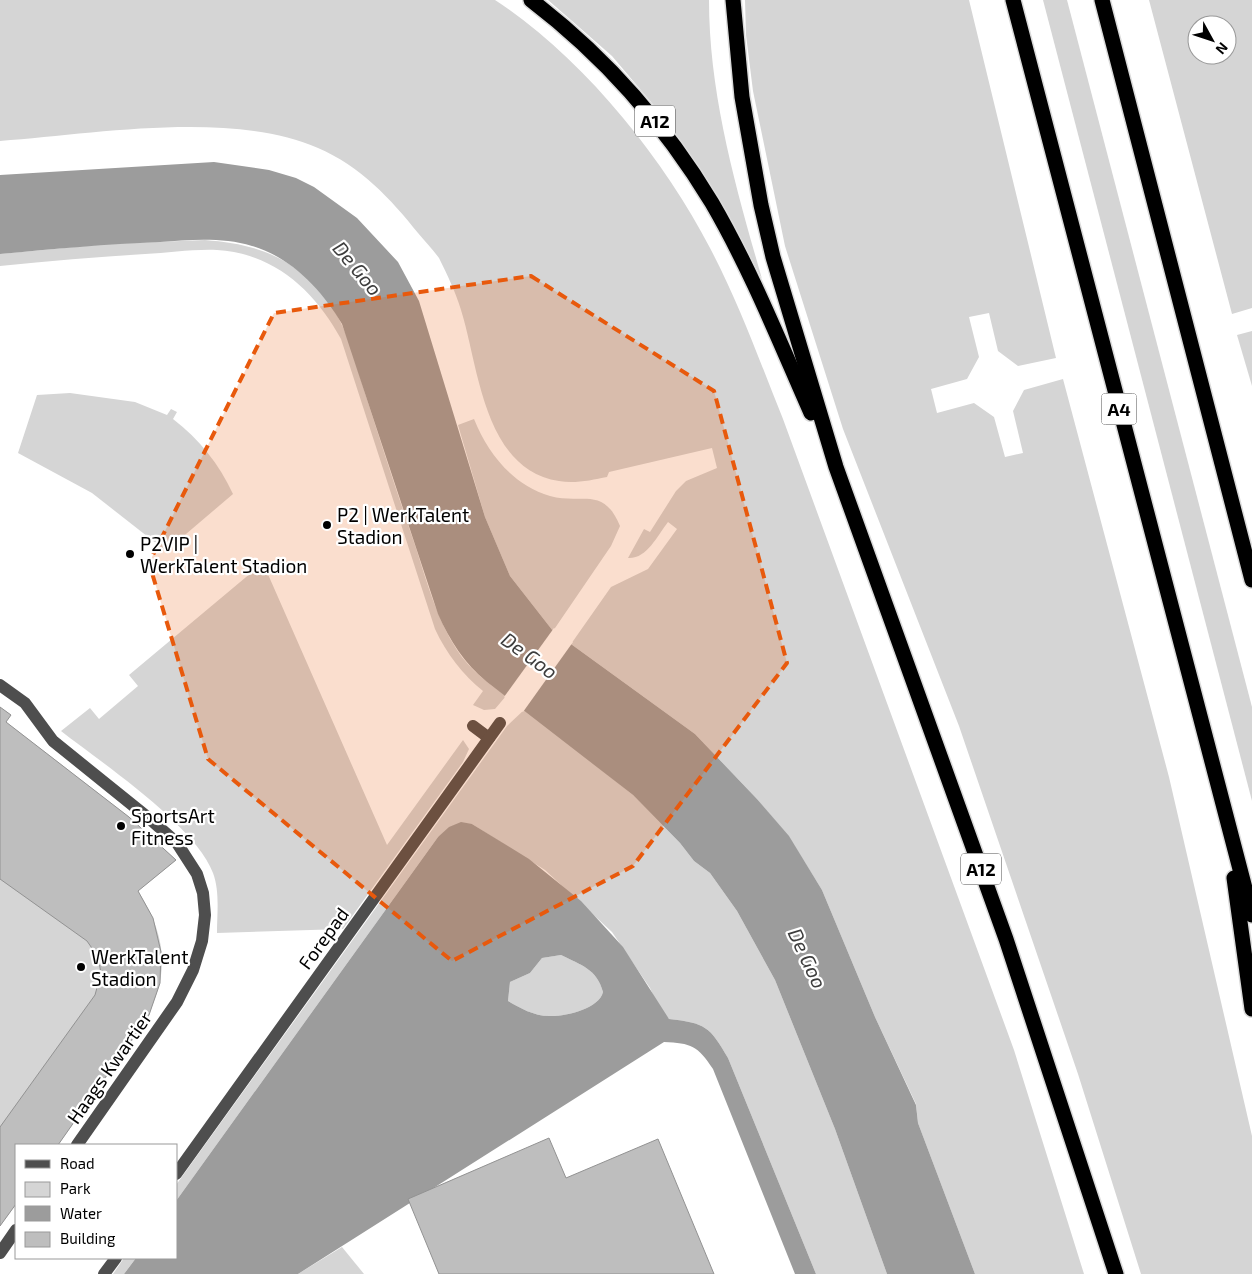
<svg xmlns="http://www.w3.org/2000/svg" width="1252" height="1274" viewBox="0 0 1252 1274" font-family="'Exo 2',sans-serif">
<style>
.green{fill:#d5d5d5;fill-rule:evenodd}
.water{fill:#9c9c9c;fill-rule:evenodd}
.pier{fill:#fff}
.building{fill:#bebebe;stroke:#929292}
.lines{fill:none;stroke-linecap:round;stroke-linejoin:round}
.highway-casing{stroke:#dbdbdb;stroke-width:18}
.minor{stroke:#4e4e4e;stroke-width:12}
.highway{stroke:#000;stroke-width:15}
.marked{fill:#e8590c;fill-opacity:0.2;stroke:#e8590c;stroke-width:4;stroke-dasharray:10 6;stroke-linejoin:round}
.poi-dot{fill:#000;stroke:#fff;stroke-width:2}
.labels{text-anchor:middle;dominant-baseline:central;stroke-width:4.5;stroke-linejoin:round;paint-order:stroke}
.shield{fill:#fff;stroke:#4c4c4c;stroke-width:1}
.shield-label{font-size:18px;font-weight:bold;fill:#000}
.poi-label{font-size:19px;fill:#000;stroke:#fff;text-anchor:start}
.street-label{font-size:19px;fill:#000;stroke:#fff}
.water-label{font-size:20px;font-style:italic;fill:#3d3d3d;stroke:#fff}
</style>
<rect width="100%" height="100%" fill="#fff"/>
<g class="green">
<path d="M0,0H495C581,56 663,157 710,248C739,303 760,362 783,419L1014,1050L1084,1274H975L918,1123L916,1104L875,1017L822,890L789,837L757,799L695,734L571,644L611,587L648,569L677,529L668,522C657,536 647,559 628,558L644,529L650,532L676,491L686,481L717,468L712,448L609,472L607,477C592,480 574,484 559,481C483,469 479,367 461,310C456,293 447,274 439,258C433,250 425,241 418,233C391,199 360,166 318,148C231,110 95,134 0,141Z"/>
<path d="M548,0H709C709,95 736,188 762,279L722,204L667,121L612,56Z"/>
<polygon points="745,0 969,0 1056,358 1018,366 998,351 989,313 969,317 979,357 967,379 931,389 937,413 974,403 994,417 1005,457 1023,453 1013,411 1024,390 1063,379 1169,777 1252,1136 1252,1274 1141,1274 1078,1074 959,726 843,429 785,246 753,91 746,35"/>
<polygon points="1043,0 1067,0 1252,707 1252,801"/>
<path d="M1149,0H1252V308L1232,314ZM1197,25H1227V55H1197Z"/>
<path d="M205,240C254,244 289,255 322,293C345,320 354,357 364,390C381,443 398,496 416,548C427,583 437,619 457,650C470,670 488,683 506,696L495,709L484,710L473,705L483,691C463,675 446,653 435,629L341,339C315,291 274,253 217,250C193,249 168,253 145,254C96,257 48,261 0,266V254L107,244Z"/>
<polygon points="1252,331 1252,386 1237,335"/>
<path d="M70,393L135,402L167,415L171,409L177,412L173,419C200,440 219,464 233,494L166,551L92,493L18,453L37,395Z"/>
<path d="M474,419C488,454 513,485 550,496C582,505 603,485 620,526L611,546L553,631L510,576L485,517L458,425Z"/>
<path d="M263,563L387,845L463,740L469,749L463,762L343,929L217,933C217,913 220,892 213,873C196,826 102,763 61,731L90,708L99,719L138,686L129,675Z"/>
<path d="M0,707L11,715L6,722L129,817L176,860L138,891C185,964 156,1010 111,1071C93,1095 76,1120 58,1145H16V1204L0,1226Z"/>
<path d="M525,709L633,795L680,843L694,861L710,873L737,911L775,980L835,1129L887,1274H816L728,1058C710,1027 706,1023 669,1019L658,1006L650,988L612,932L545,870L472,824L438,837L176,1201V1185L507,726Z"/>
<path d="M561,955C581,965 597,969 603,992C599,1009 564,1017 549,1016C534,1016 520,1008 508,1001L510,982L530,973L542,958Z"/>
<polygon points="342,1247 364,1274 298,1274"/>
<polygon points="124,1258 136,1258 124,1274 113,1274"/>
</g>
<g class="water">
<path d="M214,162L269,170L296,178L314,187L357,218L398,262L419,301L485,517L510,576L553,631L695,734L757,799L789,836L822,890L875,1017L916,1105L918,1123L975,1274H887L835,1129L775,980L737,911L710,873L694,861L680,843L633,795L487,682C464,663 450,641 438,614L342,324C322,290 291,257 252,246C222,237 190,240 160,242C107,244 53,249 0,254V175Z"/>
<path d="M461,822L472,824L529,859L581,901L623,947L669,1019C706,1023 710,1027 728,1058L816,1274H795L713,1069C698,1046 691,1043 664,1042L298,1274H124L136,1258H176V1201L438,837L449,827ZM561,955C581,965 597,969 603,992C599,1009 564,1017 549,1016C534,1016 520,1008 508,1001L510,982L530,973L542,958Z"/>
</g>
<polygon class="pier" points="554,628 573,642 523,712 504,697"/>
<g class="building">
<polygon points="0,707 11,715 6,722 129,817 176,860 138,891 153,918 161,952 160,983 149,1015 58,1145 16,1145 16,1204 0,1226 0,1127 95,995 101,973 98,957 87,941 0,879"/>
<polygon points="549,1138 566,1178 658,1139 714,1274 439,1274 408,1199"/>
</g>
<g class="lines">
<g class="highway-casing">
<g id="highway">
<path d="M531,0C603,55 665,125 712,203C751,270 780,343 811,413"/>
<polyline points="733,0 742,97 761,205 773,257 836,467 1006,939 1116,1274"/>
<polyline points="1013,0 1252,915"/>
<polyline points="1102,0 1252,580"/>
<polyline points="1234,878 1252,1009"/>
</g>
</g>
<g class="minor">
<polyline points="0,685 25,703 53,741 151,820 177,843 197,874 203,893 205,915 202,941 193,970 177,1002 77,1145"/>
<polyline points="473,726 489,738"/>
<polyline points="176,1174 500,723"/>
<polyline points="0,1253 16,1230"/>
<polyline points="104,1274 116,1258"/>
</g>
<use href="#highway" class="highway"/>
</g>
<path class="marked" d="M531,276L714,391L787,663L633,866L452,961L208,759L149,563L274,313Z"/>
<g class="poi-dot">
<circle cx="327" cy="525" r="5"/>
<circle cx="130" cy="554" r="5"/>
<circle cx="121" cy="826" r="5"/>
<circle cx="81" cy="967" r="5"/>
</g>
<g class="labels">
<g class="shield">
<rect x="635" y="105.5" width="40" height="31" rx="4"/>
<rect x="1101.5" y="393.5" width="35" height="31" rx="4"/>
<rect x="961" y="853.5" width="40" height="31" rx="4"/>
</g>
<g class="shield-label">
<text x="655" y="121">A12</text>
<text x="1119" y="409">A4</text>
<text x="981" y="869">A12</text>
</g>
<g class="poi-label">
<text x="337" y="514">P2 | WerkTalent<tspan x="337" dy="22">Stadion</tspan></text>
<text x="140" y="543">P2VIP |<tspan x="140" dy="22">WerkTalent Stadion</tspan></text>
<text x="131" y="815">SportsArt<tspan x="131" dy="22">Fitness</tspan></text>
<text x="91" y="956">WerkTalent<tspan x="91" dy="22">Stadion</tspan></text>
</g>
<g class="street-label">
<text transform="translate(323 938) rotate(-54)">Forepad</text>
<text transform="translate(109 1067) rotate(-55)">Haags Kwartier</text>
</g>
<g class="water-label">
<text transform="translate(358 268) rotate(50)">De Goo</text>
<text transform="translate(530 655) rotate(36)">De Goo</text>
<text transform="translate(808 958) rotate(65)">De Goo</text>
</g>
</g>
<rect x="15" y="1144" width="162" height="115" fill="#ffffff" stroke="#999999"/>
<rect x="25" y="1160" width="25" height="8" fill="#4e4e4e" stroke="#999999"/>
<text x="60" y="1169" font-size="15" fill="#000000">Road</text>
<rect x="25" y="1182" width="25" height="15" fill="#d5d5d5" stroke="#999999"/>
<text x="60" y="1194" font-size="15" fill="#000000">Park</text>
<rect x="25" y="1206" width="25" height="15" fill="#9c9c9c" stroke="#999999"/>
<text x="60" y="1219" font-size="15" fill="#000000">Water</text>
<rect x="25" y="1232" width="25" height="15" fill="#bebebe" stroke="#999999"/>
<text x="60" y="1244" font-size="15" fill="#000000">Building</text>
<g transform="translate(1212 40) rotate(130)"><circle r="24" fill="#ffffff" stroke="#999999"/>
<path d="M0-4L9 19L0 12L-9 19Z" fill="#000000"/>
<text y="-8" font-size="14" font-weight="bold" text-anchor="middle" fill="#000000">N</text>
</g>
</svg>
